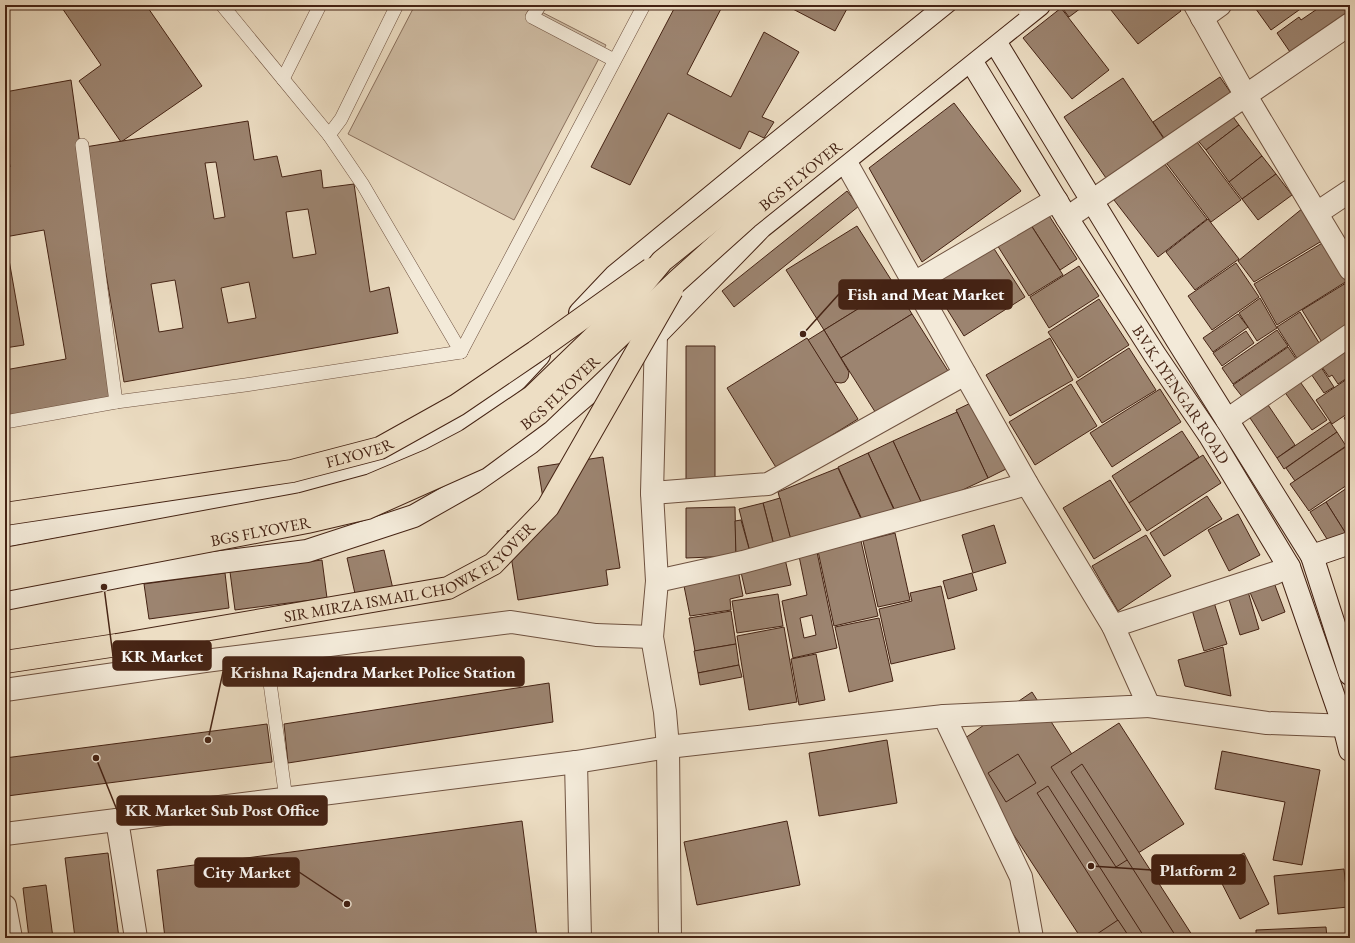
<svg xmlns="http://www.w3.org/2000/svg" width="1355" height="943" viewBox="0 0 1355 943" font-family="'EB Garamond',serif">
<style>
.green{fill:#d0bea6;stroke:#8a705d}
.building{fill:#9c8470;stroke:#452314;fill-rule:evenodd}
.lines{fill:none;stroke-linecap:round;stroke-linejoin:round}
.lane-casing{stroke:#6f5240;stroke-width:14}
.street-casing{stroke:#6f5240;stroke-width:24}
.secondary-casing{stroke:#452314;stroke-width:24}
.primary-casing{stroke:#452314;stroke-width:24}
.lane{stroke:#f3ead9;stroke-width:13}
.street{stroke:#f3ead9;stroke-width:22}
.secondary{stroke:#f3ead9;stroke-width:22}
.primary{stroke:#eddec4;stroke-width:22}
.primary-bridge-casing{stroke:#452314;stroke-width:24;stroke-linecap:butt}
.highway-bridge-casing{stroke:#452314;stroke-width:24;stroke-linecap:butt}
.primary-bridge{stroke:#eddec4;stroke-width:22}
.highway-bridge{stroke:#eddec4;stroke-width:22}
.labels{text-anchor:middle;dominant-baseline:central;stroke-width:3;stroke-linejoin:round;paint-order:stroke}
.street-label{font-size:16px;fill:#452314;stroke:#f3ead9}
.leader{fill:none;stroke:#452314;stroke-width:1.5}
.callout-dot{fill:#452314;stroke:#f3ead9;stroke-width:1.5}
.callout{fill:#452314;stroke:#452314;stroke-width:1.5}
.callout-label{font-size:17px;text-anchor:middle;font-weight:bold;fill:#fff}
</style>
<rect width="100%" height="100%" fill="#eddec4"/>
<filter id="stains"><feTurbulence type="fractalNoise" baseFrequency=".005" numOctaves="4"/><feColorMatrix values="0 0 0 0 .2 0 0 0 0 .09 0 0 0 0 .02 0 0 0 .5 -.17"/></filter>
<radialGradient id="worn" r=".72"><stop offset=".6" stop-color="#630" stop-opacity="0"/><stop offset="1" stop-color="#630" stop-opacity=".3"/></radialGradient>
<polygon class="green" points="415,5 528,5 606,45 514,220 348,134"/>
<g class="building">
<polygon points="60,5 146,5 202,86 121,142 79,81 101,65"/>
<polygon points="676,5 723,5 687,74 731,97 764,32 799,52 762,117 774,122 764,138 749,131 740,149 668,113 630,185 591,167"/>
<polygon points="790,5 849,5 835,31 789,7"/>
<polygon points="1060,5 1085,5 1069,17"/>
<polygon points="1107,5 1176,5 1181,11 1138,44"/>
<polygon points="1253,5 1306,5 1271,30"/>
<polygon points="1323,5 1350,5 1350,11 1290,52 1277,33 1299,17 1301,20"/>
<polygon points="1061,8 1109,70 1072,99 1023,38"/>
<polygon points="1220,77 1233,96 1166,141 1153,122"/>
<polygon points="1123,78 1164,139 1106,178 1064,117"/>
<polygon points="71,80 115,399 5,416 5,370 66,359 44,230 5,237 24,345 5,348 5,168 10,167 6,139 5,140 5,92"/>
<polygon points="954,103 1021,191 922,262 869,168"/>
<polygon points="1228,110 1239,125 1206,150 1194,136"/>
<path d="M248,121L254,160L277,156L282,177L321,170L323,188L354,184L370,292L389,287L398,333L124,382L85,147ZM216,162L225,217L214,219L205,163ZM308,209L316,254L293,258L286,212ZM175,280L183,328L159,332L151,284ZM249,282L256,318L228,323L221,288Z"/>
<polygon points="1239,125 1262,156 1229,182 1206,150"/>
<polygon points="1194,138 1241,200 1211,222 1164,160"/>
<polygon points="1262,156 1276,174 1242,199 1229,182"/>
<polygon points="1164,163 1207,219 1158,257 1114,200"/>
<polygon points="1276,174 1292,195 1258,220 1242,199"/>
<polygon points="847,191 859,206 734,307 722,291"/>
<polygon points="1303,208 1325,239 1254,282 1238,261"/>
<polygon points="1048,214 1077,259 1060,270 1031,225"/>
<polygon points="1027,219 1063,275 1029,296 994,240"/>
<polygon points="1208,219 1239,259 1195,290 1166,252"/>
<polygon points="857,226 895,286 824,330 786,270"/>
<polygon points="1324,242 1347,281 1277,325 1254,284"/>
<polygon points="991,244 1025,297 964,336 930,282"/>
<polygon points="1236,263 1259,297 1212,330 1188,296"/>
<polygon points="1079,266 1099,296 1049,328 1030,297"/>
<polygon points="1346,283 1350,290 1350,327 1323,344 1302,310"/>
<polygon points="895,286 912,314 841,358 824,330"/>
<polygon points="1260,298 1277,328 1257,341 1239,313"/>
<polygon points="1099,299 1129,345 1078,378 1048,332"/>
<polygon points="1300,312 1321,346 1298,360 1277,327"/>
<polygon points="912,314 950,374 879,418 841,358"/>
<polygon points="1238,314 1248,327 1213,352 1203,338"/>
<polygon points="824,330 849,372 848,378 845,382 841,383 834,382 808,340"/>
<polygon points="1277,330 1288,346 1233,384 1222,368"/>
<polygon points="1246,331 1254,343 1222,366 1213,353"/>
<polygon points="807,338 858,419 777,469 727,388"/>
<polygon points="1050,338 1073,380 1010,416 986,375"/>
<polygon points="1350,338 1350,376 1338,384 1332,375 1329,377 1317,360"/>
<polygon points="686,346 715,346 715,480 686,481"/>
<polygon points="1288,347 1298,362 1244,399 1233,385"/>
<polygon points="1129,348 1156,390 1102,423 1076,382"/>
<polygon points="1317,361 1334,387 1324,393 1307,368"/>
<polygon points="1296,376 1327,420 1312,430 1281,387"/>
<polygon points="1350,377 1350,412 1332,424 1316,400"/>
<polygon points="1071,384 1097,426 1035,465 1009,422"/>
<polygon points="1160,389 1181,422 1112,467 1090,433"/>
<polygon points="1264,399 1295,445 1277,458 1246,412"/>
<polygon points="977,400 1008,468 988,478 956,410"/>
<polygon points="957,412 988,478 924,508 893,441"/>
<polygon points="1350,413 1350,427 1344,418"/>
<polygon points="1330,422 1337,432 1284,469 1277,458"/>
<polygon points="1182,431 1199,457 1129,503 1112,476"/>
<polygon points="1337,432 1346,446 1295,481 1286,468"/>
<polygon points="893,441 922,504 897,515 868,453"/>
<polygon points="1350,444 1350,483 1309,511 1290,484"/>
<polygon points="868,453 895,512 865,526 838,467"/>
<polygon points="1203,455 1221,483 1147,531 1129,503"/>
<polygon points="603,457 620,568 606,570 608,585 518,600 507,531 547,524 538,467"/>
<polygon points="838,468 862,521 792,544 778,492"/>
<polygon points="1110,480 1141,530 1094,559 1063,508"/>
<polygon points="1350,486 1350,535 1348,537 1326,502"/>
<polygon points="1207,496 1222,519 1164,556 1150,533"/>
<polygon points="780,498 792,544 775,549 763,503"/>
<polygon points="1326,502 1348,537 1332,547 1310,512"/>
<polygon points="763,503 774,546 750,552 739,509"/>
<polygon points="735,507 736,556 686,558 686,508"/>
<polygon points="1238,514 1260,555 1229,571 1208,530"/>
<polygon points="741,520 750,552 736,556 735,521"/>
<polygon points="994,525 1006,563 973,573 962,535"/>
<polygon points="895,533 910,600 878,607 863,541"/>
<polygon points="1146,535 1171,576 1118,611 1092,566"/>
<polygon points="861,541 878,616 834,626 818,551"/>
<polygon points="384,550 393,589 356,598 347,558"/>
<path d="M817,552L837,648L793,658L782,601L807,595L799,556ZM812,615L816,635L804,638L800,618Z"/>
<polygon points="785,559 791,585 746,594 740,568"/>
<polygon points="322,560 327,598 235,610 230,572"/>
<polygon points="738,570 743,596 730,599 731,610 690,616 683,581"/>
<polygon points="225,573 229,608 149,619 144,584"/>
<polygon points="972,573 977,590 948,599 943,581"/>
<polygon points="1273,580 1285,612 1262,621 1249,590"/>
<polygon points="941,586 955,649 891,664 879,609 912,601 910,593"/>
<polygon points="1247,588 1259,629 1240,635 1227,593"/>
<polygon points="778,594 783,626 737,633 732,601"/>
<polygon points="1212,596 1227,644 1204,651 1190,603"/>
<polygon points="731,611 736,644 695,651 689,618"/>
<polygon points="879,618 893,681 849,692 835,627"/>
<polygon points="784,627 797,702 749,710 737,636"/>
<polygon points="736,644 739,665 698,673 694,651"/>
<polygon points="1223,647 1231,696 1185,686 1178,660"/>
<polygon points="816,654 825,700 799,705 791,659"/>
<polygon points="739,665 742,677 700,685 698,673"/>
<polygon points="549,683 553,722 288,763 284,724"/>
<polygon points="1032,692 1190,938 1081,938 955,745"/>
<polygon points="1119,723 1184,824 1116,867 1051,767"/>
<polygon points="267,724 272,762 7,796 5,781 5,758"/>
<polygon points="887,740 897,803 819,816 809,753"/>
<polygon points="1222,751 1320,770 1302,865 1273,860 1285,802 1215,789"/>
<polygon points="1018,754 1036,783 1006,802 988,773"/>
<polygon points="1082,764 1194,938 1177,938 1071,772"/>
<polygon points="1048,786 1145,938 1129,938 1037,793"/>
<polygon points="522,821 537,938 165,938 157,870"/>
<polygon points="787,821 800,885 697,905 684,842"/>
<polygon points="108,853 119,938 75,938 65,858"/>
<polygon points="1244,853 1269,904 1240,919 1214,868"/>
<polygon points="1344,869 1348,907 1278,914 1274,876"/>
<polygon points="46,885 53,938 29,938 23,888"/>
<polygon points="1118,920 1130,938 1091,938"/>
<polygon points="1326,927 1327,938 1256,938 1256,930"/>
</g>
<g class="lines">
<g class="lane-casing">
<g id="lane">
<polyline points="222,5 329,135 363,185 461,352"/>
<polyline points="540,5 532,17 614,60"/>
<polyline points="283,79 320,5"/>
<polyline points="329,135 341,119 397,5"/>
<polyline points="82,145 116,402 245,385 461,352"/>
<polyline points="461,352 644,5"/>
<polyline points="5,422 116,402"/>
<polyline points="266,654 286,799"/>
</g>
</g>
<g class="street-casing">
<g id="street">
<polyline points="1195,5 1246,96 1350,269"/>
<polyline points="1202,18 1220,5"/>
<polyline points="1317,213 1350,191"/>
<polyline points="1067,218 1350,24"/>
<polyline points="914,283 1045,206 1057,201"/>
<polyline points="656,335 652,493 657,581 652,637 665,712 668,747 670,938"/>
<polyline points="1227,420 1350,335"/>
<polyline points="652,493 768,484 965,374"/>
<polyline points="657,581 743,562 1027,484"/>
<polyline points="1113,626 1275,573 1289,567"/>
<polyline points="5,690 205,661 511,622 596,635 652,637"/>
<polyline points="1149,706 1267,723 1350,726"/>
<polyline points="944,716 1021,877 1032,938"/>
<polyline points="576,762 580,938"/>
<polyline points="117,820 136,938"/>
<polyline points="5,834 576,762 668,747 944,716 1149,706 1113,626 1027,484 844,159"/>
<polyline points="5,906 11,938"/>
</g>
</g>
<g class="secondary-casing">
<g id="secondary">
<polyline points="986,30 994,40 1177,340 1312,556 1350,674"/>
<path id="s1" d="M962,48L970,59L1067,218L1155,355L1210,436L1289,567L1344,726L1350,750"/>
<polyline points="580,313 615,276 750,165 948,5"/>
<polyline points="5,536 154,509 293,486 395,460 439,434 510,386 539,355"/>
<polyline points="1312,556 1350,543"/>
<polyline points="5,599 142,572 307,551 414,516 474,482 530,443 656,335 761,227 1039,5"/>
</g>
</g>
<g class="primary-casing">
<polyline id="primary" points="5,662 117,645"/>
</g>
<use href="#lane" class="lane"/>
<use href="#street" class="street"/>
<use href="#secondary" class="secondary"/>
<use href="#primary" class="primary"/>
<g class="primary-bridge-casing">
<g id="primary-bridge">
<path id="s2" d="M5,514L292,471L380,448L457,405L535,352L651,269"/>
<path id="s3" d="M117,645L448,588L493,564L548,507L672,290"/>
</g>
</g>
<g class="highway-bridge-casing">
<g id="highway-bridge">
<polyline points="5,559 301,504 371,485 430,460 468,440 533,396 618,314 662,261 979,5"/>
<path id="s4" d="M5,580L307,522L367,508L477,459L538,414L676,282L747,218L1012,5"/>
</g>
</g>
<use href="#primary-bridge" class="primary-bridge"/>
<use href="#highway-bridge" class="highway-bridge"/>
</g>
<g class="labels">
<g class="street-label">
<text stroke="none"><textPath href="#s4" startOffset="920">BGS FLYOVER</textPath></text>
<text stroke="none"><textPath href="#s4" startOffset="596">BGS FLYOVER</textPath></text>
<text stroke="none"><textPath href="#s1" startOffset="410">B.V.K. IYENGAR ROAD</textPath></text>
<text stroke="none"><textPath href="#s2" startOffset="360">FLYOVER</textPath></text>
<text stroke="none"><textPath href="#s4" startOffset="260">BGS FLYOVER</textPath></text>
<text stroke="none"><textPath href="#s3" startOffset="306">SIR MIRZA ISMAIL CHOWK FLYOVER</textPath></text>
</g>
</g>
<path class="leader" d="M803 334L839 294M104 587L113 656M208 740L223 672M96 758L117 810M1091 866L1152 870M347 904L299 872"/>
<g class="callout-dot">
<circle cx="803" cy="334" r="4"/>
<circle cx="104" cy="587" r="4"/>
<circle cx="208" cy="740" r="4"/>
<circle cx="96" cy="758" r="4"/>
<circle cx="1091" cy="866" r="4"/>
<circle cx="347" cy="904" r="4"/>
</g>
<g class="callout">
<rect x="839" y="280" width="173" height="29" rx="4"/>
<rect x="113" y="641" width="98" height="29" rx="4"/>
<rect x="223" y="657" width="301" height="29" rx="4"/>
<rect x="117" y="796" width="210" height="29" rx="4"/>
<rect x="1152" y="855" width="93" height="29" rx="4"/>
<rect x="195" y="858" width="104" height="29" rx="4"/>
</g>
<g class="callout-label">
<text x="926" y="300">Fish and Meat Market</text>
<text x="162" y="662">KR Market</text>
<text x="373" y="678">Krishna Rajendra Market Police Station</text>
<text x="222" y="816">KR Market Sub Post Office</text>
<text x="1198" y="876">Platform 2</text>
<text x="247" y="878">City Market</text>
</g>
<rect width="1355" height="943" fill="none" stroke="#eddec4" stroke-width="20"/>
<rect x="6" y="6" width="1343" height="931" fill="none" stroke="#452314" stroke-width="2"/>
<rect x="10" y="10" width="1335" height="923" fill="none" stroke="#452314"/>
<rect width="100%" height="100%" filter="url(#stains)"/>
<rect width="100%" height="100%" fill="url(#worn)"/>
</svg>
